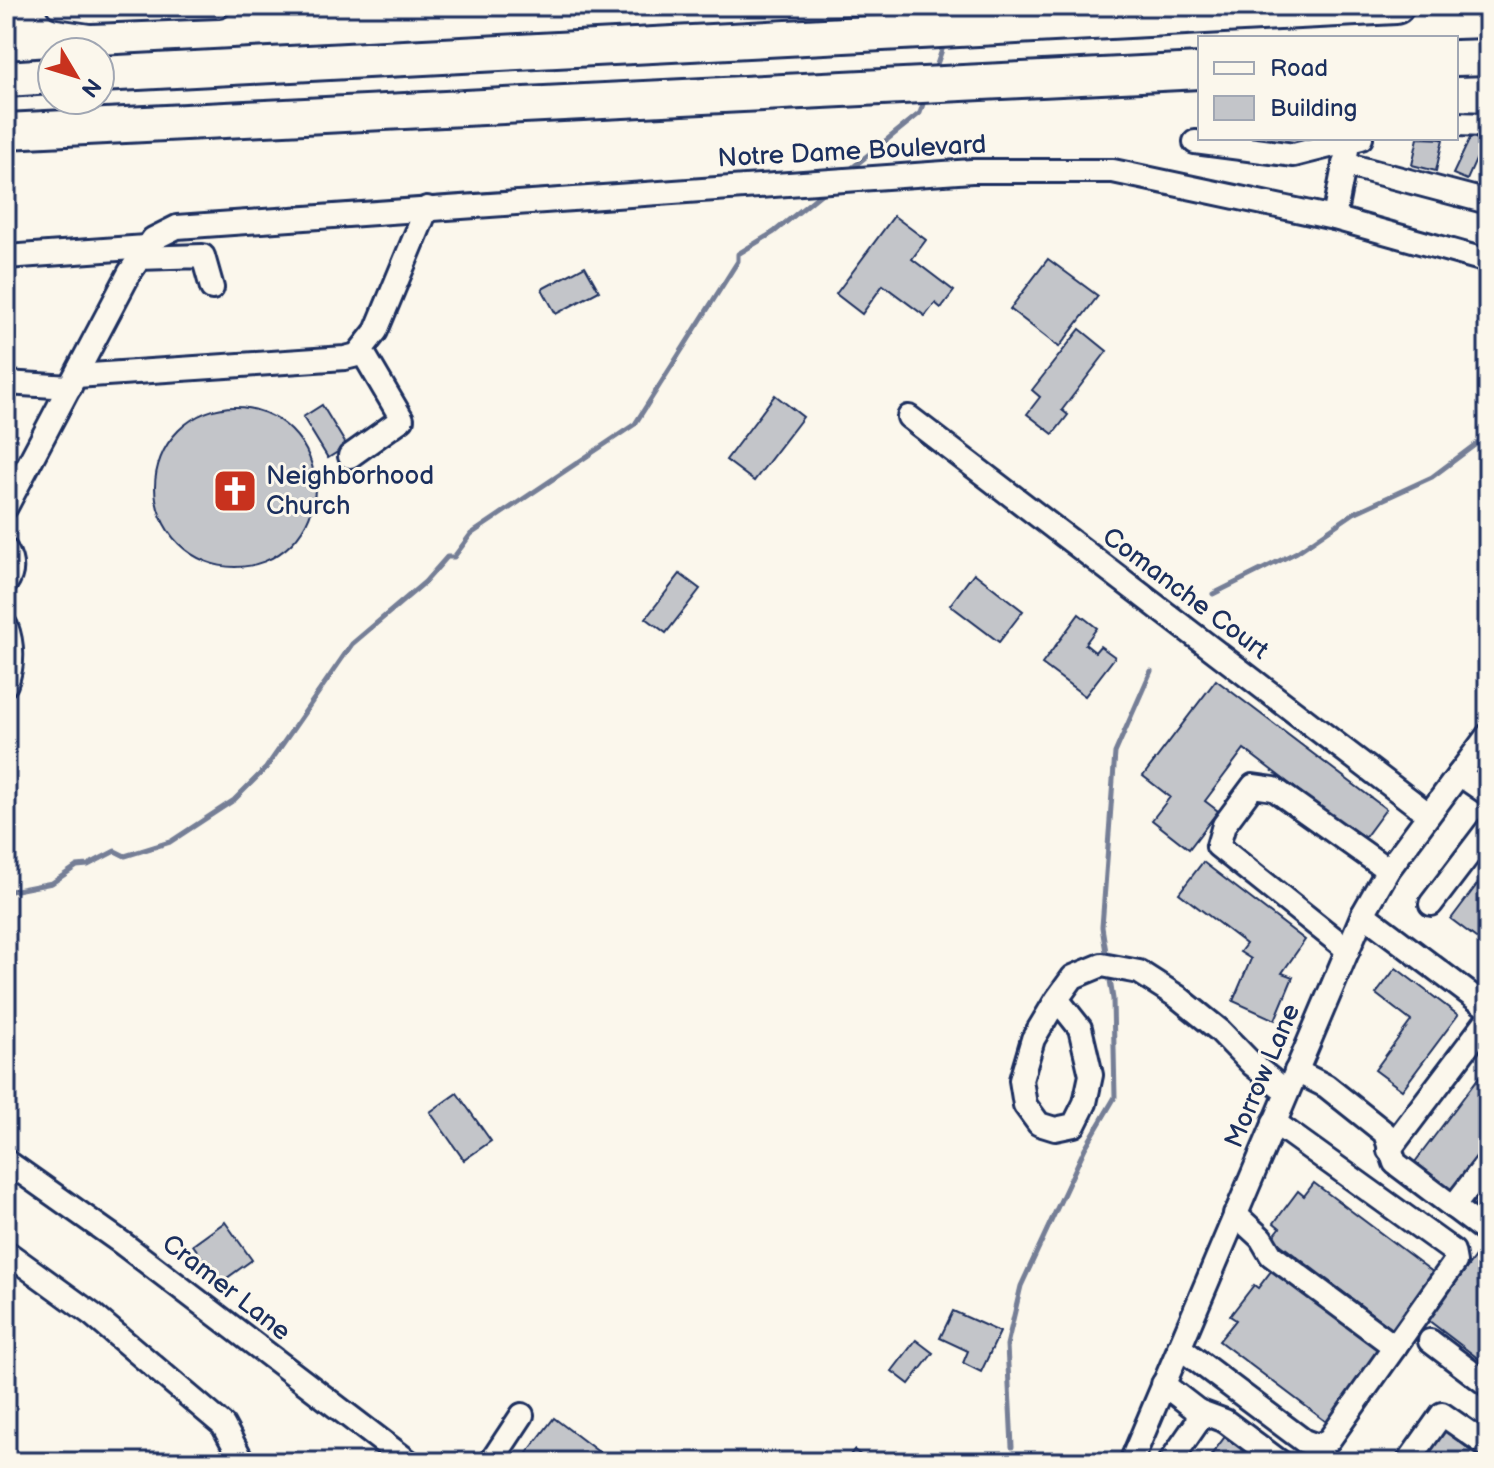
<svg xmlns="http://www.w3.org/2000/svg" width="1494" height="1468" viewBox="0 0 1494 1468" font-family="'Balsamiq Sans',sans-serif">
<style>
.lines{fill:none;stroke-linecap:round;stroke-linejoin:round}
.stream{stroke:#747e96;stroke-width:5}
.building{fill:#c3c5c9;stroke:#1b2f5e;stroke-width:2}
.minor-casing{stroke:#1b2f5e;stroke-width:28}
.highway-casing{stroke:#1b2f5e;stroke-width:40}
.minor{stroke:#fbf7ec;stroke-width:22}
.highway{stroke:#fbf7ec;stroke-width:34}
.labels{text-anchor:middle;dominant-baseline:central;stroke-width:6;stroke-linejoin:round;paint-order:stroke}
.street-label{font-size:26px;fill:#1b2f5e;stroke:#fbf7ec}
.poi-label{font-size:26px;fill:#1b2f5e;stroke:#fbf7ec;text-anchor:start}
</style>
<rect width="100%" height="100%" fill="#fbf7ec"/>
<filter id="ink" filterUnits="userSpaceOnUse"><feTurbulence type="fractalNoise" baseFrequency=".0125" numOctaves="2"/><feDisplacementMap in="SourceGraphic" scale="16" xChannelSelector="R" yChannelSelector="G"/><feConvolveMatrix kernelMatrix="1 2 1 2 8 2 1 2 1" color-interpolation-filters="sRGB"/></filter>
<g filter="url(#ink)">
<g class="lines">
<g class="stream">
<polyline points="934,73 945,41"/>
<polyline points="847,172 920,113 925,98"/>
<polyline points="1213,594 1297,552 1354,513 1432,477 1488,435"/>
<polyline points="6,892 52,883 77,866 88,865 115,851 125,856 170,842 234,800 266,768 352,644 425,582 447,557 454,557 471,534 635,424 738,261 738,254 774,232 827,189"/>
<polyline points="1106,952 1102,927 1115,753 1151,671"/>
<polyline points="1012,1447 1007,1345 1021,1286 1085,1148 1115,1097 1113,999 1110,980"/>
</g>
</g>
<g class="building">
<polygon points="1471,136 1484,142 1467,180 1453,174"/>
<polygon points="1418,138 1443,139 1436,171 1412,165"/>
<polygon points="894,216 926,240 912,259 954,291 941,308 935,303 925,316 883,285 862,314 836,294"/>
<polygon points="1048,259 1098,296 1059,347 1010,309"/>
<polygon points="585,266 599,291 556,314 542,289"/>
<polygon points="1080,329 1107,351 1062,410 1068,415 1053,434 1027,414 1040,397 1032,390"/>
<polygon points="775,395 803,417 754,481 726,460"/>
<polygon points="322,405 347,446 328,458 303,417"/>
<circle cx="235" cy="487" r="80"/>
<polygon points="974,573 1023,611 999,642 950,605"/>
<polygon points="680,574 700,589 666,633 646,618"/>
<polygon points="1079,614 1097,628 1085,644 1095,652 1100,646 1115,657 1085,696 1042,664"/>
<polygon points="1216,680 1386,809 1363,840 1244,749 1205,801 1218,811 1189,849 1152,820 1170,797 1143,776"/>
<polygon points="1203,862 1305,940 1282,973 1293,977 1275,1020 1233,1001 1251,959 1240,952 1246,944 1179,893"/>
<polygon points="1488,870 1488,947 1451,919"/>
<polygon points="1396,968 1458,1015 1402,1090 1375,1070 1411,1021 1376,994"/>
<polygon points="1488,1065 1488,1147 1454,1192 1415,1162"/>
<polygon points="457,1093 491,1141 464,1160 430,1112"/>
<polygon points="1314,1183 1438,1276 1396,1332 1272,1238 1280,1228 1274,1223 1298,1191 1304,1196"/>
<polygon points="1488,1186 1488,1217 1473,1206"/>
<polygon points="225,1222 252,1260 220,1283 193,1245"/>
<polygon points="1484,1245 1488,1248 1488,1366 1428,1320"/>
<polygon points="1272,1270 1381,1352 1328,1423 1219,1341 1236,1320 1230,1316 1254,1285 1258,1288"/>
<polygon points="953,1311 1000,1332 981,1372 963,1363 968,1351 940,1338"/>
<polygon points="916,1340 933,1353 909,1384 892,1371"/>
<polygon points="554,1418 600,1453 593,1462 530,1462 524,1457"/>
<polygon points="1230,1430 1273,1462 1206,1462"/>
<polygon points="1444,1430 1486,1462 1420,1462"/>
<polygon points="854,1450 870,1462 845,1462"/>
</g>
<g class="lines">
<g class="minor-casing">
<g id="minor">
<polyline points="58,6 91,11 219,6"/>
<polyline points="1456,124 1488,125"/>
<polyline points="1195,142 1294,155 1361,138"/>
<polyline points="1344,164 1488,202"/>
<polyline points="1334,218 1347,150"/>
<polyline points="6,257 146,247"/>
<polyline points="138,258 203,256 212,288"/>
<polyline points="76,376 345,358 357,355 376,331 427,208"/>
<polyline points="6,383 70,387"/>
<polyline points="909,417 1428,814"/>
<polyline points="350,456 402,419 362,351"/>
<polyline points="6,507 130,272 153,239 177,227 972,171 1113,171 1334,218 1488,261"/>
<path d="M6,550C12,561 14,572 6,583"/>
<path d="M6,626C13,644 13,666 6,684"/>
<polyline points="1459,774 1488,794"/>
<polyline points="1431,904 1488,829"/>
<polyline points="1363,914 1488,1008"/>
<polyline points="1348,950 1218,846 1224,825 1253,786 1274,789 1388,870"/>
<polyline points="1057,999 1080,1028 1091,1075 1085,1103 1074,1125 1055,1129 1039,1124 1025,1105 1021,1080 1033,1039 1057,999 1073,977 1102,965 1139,972 1178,997 1219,1030 1253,1065 1287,1092"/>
<polyline points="1296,1071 1326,1086 1385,1133 1395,1163 1488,1233"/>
<polyline points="1389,1150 1488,1019"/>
<polyline points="6,1161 122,1243 409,1462"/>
<polyline points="1453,1207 1488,1162"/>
<polyline points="1235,1214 1261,1238 1271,1255 1395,1347"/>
<polyline points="6,1252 93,1315 223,1425 243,1462"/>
<polyline points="1430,1341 1488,1385"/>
<polyline points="1179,1347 1304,1441 1318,1446 1329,1440 1455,1262 1453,1251 1274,1122"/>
<polyline points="1163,1384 1198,1411 1197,1423 1170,1462"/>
<polyline points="1198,1411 1225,1421 1280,1462"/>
<polyline points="491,1462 522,1415"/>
<polyline points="1131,1462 1363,914 1388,870 1488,735"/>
<polyline points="1408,1462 1442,1414 1488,1446"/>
</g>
</g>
<g class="highway-casing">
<g id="highway">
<polyline points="1456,58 1488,57"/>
<polyline points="100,74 1396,6"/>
<polyline points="6,79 52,76"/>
<polyline points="6,131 1200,71"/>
</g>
</g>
<use href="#minor" class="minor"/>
<use href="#highway" class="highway"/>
</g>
</g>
<defs>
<g id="church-square" transform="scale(2.3)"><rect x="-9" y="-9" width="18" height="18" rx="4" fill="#c8321e" stroke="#fbf7ec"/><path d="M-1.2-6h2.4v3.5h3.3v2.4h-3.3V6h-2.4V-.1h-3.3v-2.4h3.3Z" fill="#fff"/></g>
</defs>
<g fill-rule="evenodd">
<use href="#church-square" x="235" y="491"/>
</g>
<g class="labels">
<g class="street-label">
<text transform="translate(852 152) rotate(-3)">Notre Dame Boulevard</text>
<text transform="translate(1185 594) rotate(37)">Comanche Court</text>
<text transform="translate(1263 1076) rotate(-67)">Morrow Lane</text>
<text transform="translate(226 1288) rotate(38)">Cramer Lane</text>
</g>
<g class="poi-label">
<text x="266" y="476">Neighborhood<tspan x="266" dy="30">Church</tspan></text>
</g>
</g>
<rect width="1494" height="1468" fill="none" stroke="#fbf7ec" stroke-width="32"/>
<rect x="16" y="16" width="1462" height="1436" fill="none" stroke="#1b2f5e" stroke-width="3" filter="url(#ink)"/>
<rect x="1198" y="36" width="260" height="104" fill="#fbf7ec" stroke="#a1a7b3" stroke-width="2"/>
<rect x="1214" y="62" width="40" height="12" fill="#fbf7ec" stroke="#a1a7b3" stroke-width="2"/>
<text x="1270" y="76" font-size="24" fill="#1b2f5e">Road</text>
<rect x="1214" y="96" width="40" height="24" fill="#c3c5c9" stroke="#a1a7b3" stroke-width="2"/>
<text x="1270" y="116" font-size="24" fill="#1b2f5e">Building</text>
<g transform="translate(76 76) rotate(128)"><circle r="38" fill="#fbf7ec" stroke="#a1a7b3" stroke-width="2"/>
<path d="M0-6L14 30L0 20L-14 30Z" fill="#c8321e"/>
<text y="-12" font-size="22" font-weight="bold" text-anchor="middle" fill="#1b2f5e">N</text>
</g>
</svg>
